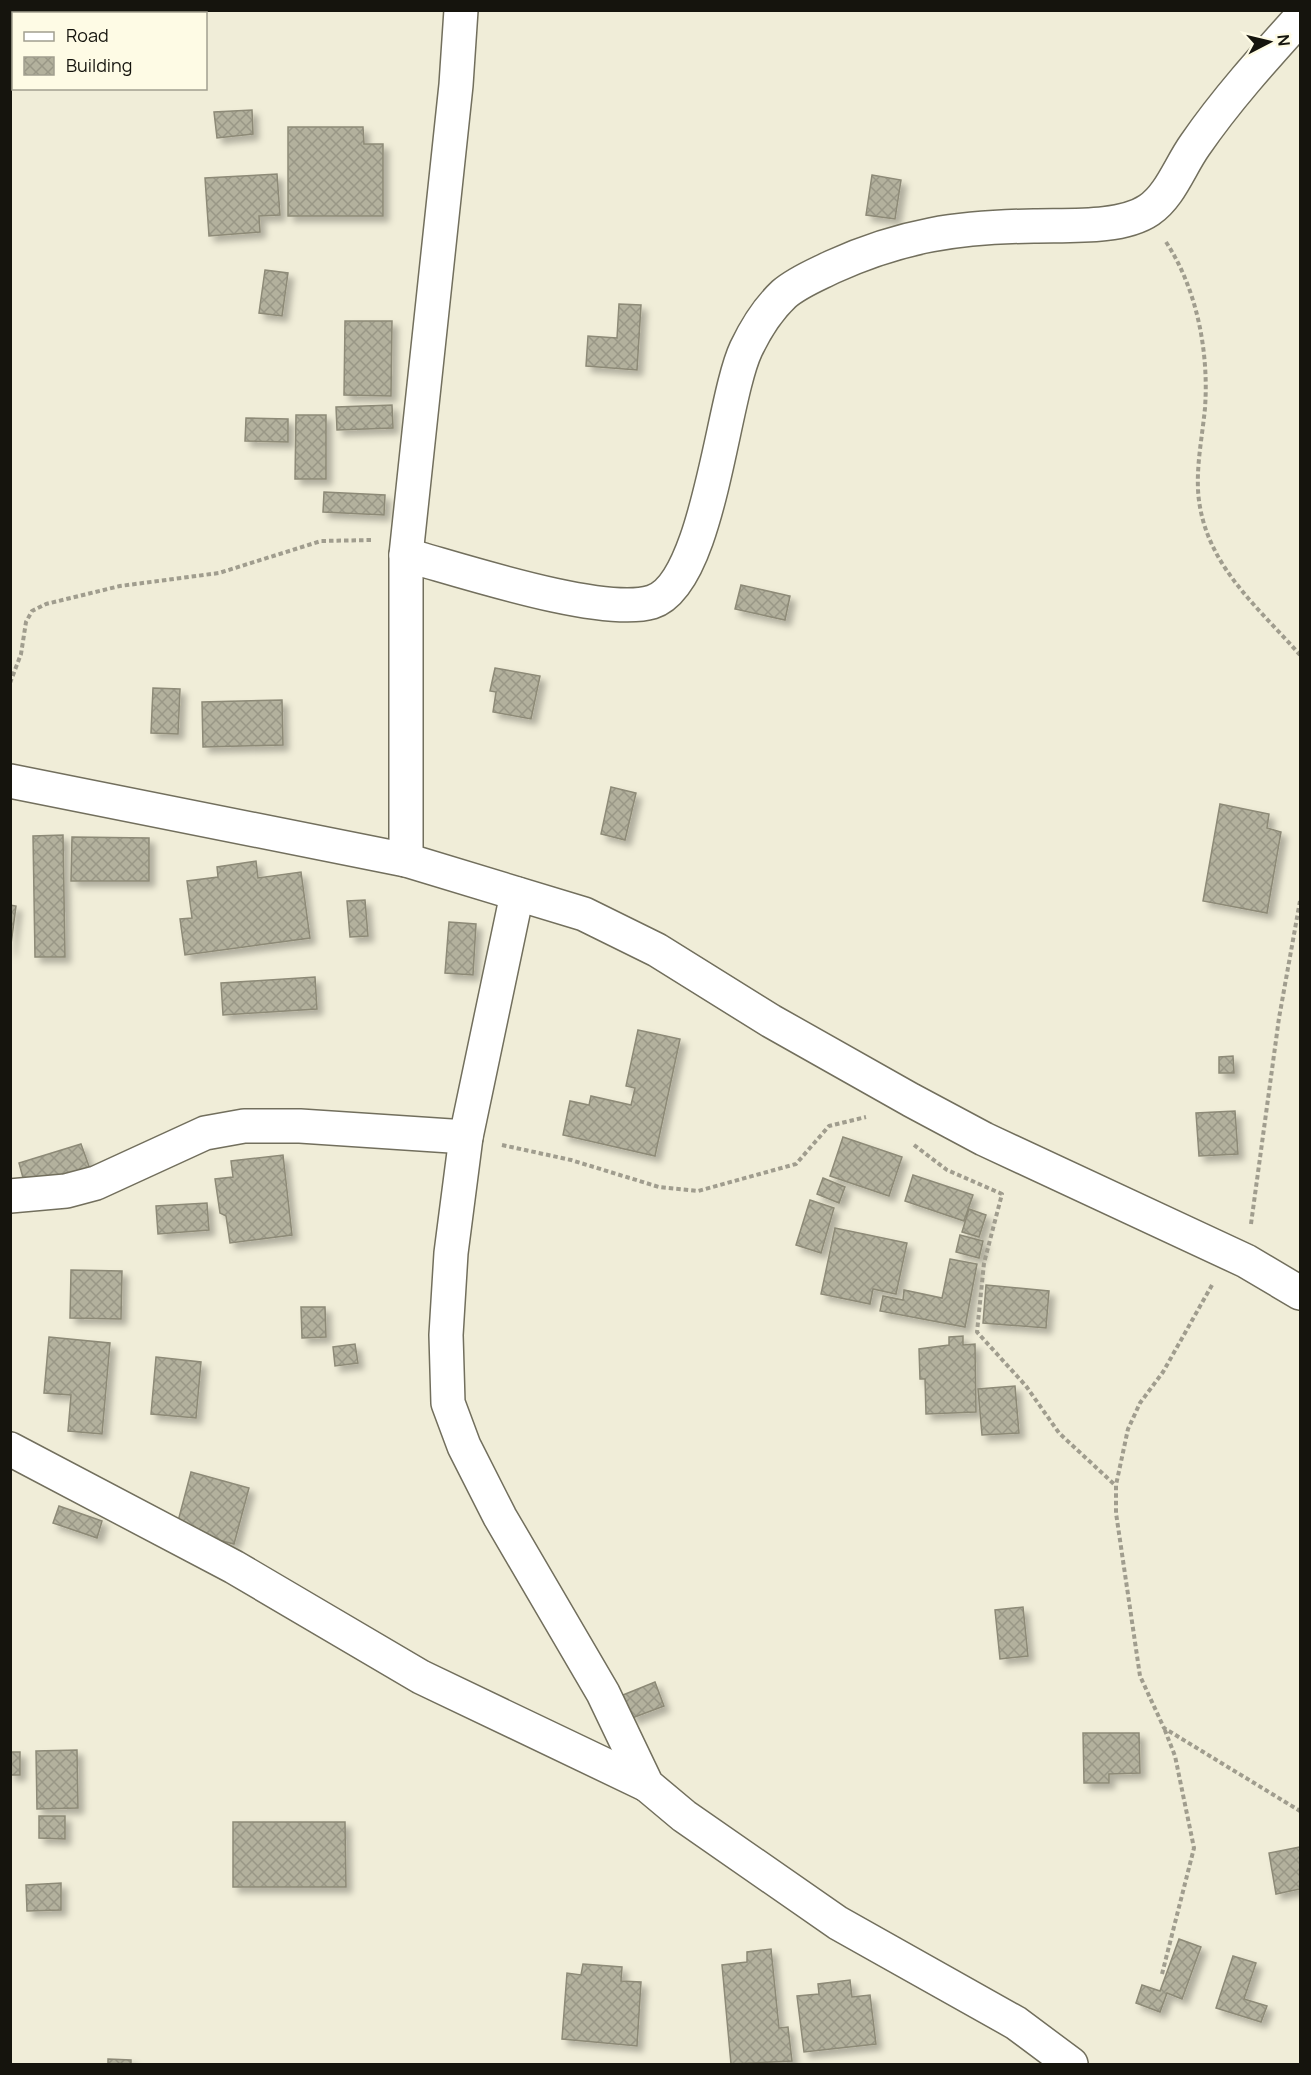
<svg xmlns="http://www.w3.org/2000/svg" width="1311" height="2075" viewBox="0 0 1311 2075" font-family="Manrope,sans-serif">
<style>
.building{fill:url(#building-cross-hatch);stroke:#8d8a77;stroke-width:1.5;filter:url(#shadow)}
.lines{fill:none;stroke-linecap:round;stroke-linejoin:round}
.street-casing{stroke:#726f5d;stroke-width:36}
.path{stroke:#a09d8e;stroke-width:4;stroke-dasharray:4.5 3;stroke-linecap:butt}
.street{stroke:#fff;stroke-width:33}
</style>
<defs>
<pattern id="building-cross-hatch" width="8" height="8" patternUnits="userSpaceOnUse" patternTransform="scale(1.5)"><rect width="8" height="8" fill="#b3b19d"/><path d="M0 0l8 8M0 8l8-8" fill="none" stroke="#999786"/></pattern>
<filter id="shadow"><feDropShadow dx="5.5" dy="5.5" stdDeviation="3" flood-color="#0004"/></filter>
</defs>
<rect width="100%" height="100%" fill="#f0edd8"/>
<g class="building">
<polygon points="252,110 253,134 217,138 214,112"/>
<polygon points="288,127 363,127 364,144 383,144 383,216 288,216"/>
<polygon points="277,174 280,215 259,216 260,232 209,236 205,178"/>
<polygon points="872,175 901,180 895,219 866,215"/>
<polygon points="265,270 288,273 282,316 259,313"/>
<polygon points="619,304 641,305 637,370 586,366 588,336 617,338"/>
<polygon points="345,321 392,321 391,396 344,395"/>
<polygon points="392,405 393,428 337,430 336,407"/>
<polygon points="296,415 326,415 326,479 295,479"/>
<polygon points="246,418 288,419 288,442 245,441"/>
<polygon points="324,492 385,495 384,515 323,512"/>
<polygon points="741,585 790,596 785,620 735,609"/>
<polygon points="495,668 540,676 531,719 493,712 496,692 490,691"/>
<polygon points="153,688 180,689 178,734 151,733"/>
<polygon points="282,700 283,745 203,747 202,702"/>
<polygon points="611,787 636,793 625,840 601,834"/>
<polygon points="1220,804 1269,814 1267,828 1281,832 1267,913 1203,901"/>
<polygon points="63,835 65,957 35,957 33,836"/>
<polygon points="72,837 149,838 149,881 71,881"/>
<polygon points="256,861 258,878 301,872 310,938 185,955 180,919 192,918 187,881 218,877 217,867"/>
<polygon points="365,900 368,936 350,937 347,901"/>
<polygon points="10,905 16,906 10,952"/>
<polygon points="449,922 476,924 473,975 445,973"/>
<polygon points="315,977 317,1009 223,1015 221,983"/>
<polygon points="638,1030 680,1039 655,1156 563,1135 570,1101 589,1105 591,1096 631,1105 635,1088 626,1086"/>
<polygon points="1233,1056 1234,1073 1219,1073 1219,1057"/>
<polygon points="1235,1111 1238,1154 1199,1156 1196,1113"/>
<polygon points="843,1137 902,1157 889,1196 830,1176"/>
<polygon points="81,1144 90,1169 26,1189 19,1163"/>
<polygon points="283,1155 292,1235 230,1243 226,1216 220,1213 215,1179 233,1177 231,1161"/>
<polygon points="913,1175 973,1195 964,1221 905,1201"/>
<polygon points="823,1178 845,1187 839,1203 817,1194"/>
<polygon points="810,1200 834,1208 821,1253 796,1245"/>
<polygon points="207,1203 209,1230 158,1234 156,1206"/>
<polygon points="969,1209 986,1215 979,1237 962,1232"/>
<polygon points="835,1228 907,1243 896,1294 873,1289 870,1304 821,1294"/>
<polygon points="960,1235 983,1241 979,1258 956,1252"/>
<polygon points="950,1259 977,1264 965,1327 880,1311 883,1296 903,1300 904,1290 942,1298"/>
<polygon points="71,1270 122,1271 121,1319 70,1318"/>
<polygon points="986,1285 1049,1291 1046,1328 983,1323"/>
<polygon points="301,1307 325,1307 326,1337 302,1338"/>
<polygon points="963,1336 963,1345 975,1344 976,1412 926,1414 925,1379 920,1379 919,1349 949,1345 949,1337"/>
<polygon points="49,1337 110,1343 102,1434 68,1431 71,1395 44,1393"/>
<polygon points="355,1344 358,1363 335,1366 333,1347"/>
<polygon points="156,1357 201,1362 196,1418 151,1414"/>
<polygon points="1015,1386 1019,1433 982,1435 978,1389"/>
<polygon points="191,1472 249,1488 234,1544 176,1529"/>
<polygon points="59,1506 102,1521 97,1538 53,1523"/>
<polygon points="1023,1607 1028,1656 1000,1659 995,1610"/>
<polygon points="655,1682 664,1706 632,1718 623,1695"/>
<polygon points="1083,1733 1139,1733 1140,1773 1109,1774 1109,1783 1084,1783"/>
<polygon points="77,1750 78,1808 37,1809 36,1751"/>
<rect x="10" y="1752" width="10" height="23"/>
<polygon points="39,1816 65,1816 65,1839 39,1838"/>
<polygon points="233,1822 345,1822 346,1887 233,1887"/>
<polygon points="1300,1847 1300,1889 1276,1894 1269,1853"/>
<polygon points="61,1883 61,1910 27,1911 26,1885"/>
<polygon points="1179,1939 1201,1947 1182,1999 1167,1993 1160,2012 1136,2003 1142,1985 1160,1991"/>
<polygon points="771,1949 779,2028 788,2027 792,2061 731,2064 722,1965 747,1962 747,1952"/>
<polygon points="1233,1956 1256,1963 1244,1999 1267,2006 1261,2022 1216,2008"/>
<polygon points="583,1964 622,1967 621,1981 641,1982 637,2046 562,2039 567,1973 581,1975"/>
<polygon points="850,1980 852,1997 870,1995 876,2044 804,2052 797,1996 819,1994 818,1984"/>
<polygon points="108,2059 131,2060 131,2064 108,2064"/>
</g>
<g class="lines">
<g class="street-casing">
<g id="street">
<path d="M406,555C461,570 602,617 652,602C709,584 722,400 746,349C755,330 768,309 784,294C798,282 816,275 832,267C902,235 959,227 1034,226C1067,225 1121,229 1149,210C1170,196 1180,166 1195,145C1226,100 1263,59 1300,18"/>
<polyline points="10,781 406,860 584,914 657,950 771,1021 911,1100 984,1139 1246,1261 1300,1293"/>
<polyline points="406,860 406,555 456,85 461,10"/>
<polyline points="517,894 466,1137 451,1253 446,1335 448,1403 464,1446 500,1517 603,1693 647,1785 684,1816 838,1923 1016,2023 1071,2064"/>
<polyline points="10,1196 66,1191 96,1183 205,1133 244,1126 300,1126 466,1137"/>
<polyline points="10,1449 234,1567 421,1677 647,1785"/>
</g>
</g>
<g class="path">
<path d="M1166,242C1197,289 1209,352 1205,408C1202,440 1194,475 1200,507C1211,570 1261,610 1300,655"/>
<polyline points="10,683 21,654 26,622 32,611 46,604 120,586 219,573 321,541 371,540"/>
<polyline points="502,1145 571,1160 659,1187 698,1191 796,1164 829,1126 866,1117"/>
<polyline points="914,1145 947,1170 1002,1194 984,1263 977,1332 1026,1386 1059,1433 1115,1485"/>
<polyline points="1251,1224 1279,1018 1300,901"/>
<polyline points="1212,1285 1163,1372 1140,1403 1128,1429 1116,1485 1116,1513 1140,1676 1164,1728 1300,1811"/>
<polyline points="1162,1974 1194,1848 1175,1756 1164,1728"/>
</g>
<use href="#street" class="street"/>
</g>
<rect width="1311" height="2075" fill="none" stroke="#15140d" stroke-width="24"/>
<rect x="12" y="12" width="195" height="78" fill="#fefbe5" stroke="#a19f8f" stroke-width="1.5"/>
<rect x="24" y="32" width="30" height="9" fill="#ffffff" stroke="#a19f8f" stroke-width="1.5"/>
<text x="66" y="42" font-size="18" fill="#15140d">Road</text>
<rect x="24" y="57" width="30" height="18" fill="url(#building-cross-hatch)" stroke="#a19f8f" stroke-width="1.5"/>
<text x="66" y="72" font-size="18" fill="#15140d">Building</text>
<g transform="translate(1269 42) rotate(83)" stroke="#fefbe5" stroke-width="4.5" paint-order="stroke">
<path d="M0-4.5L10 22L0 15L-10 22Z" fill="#15140d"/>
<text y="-9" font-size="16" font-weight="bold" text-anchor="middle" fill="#15140d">N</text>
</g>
</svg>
